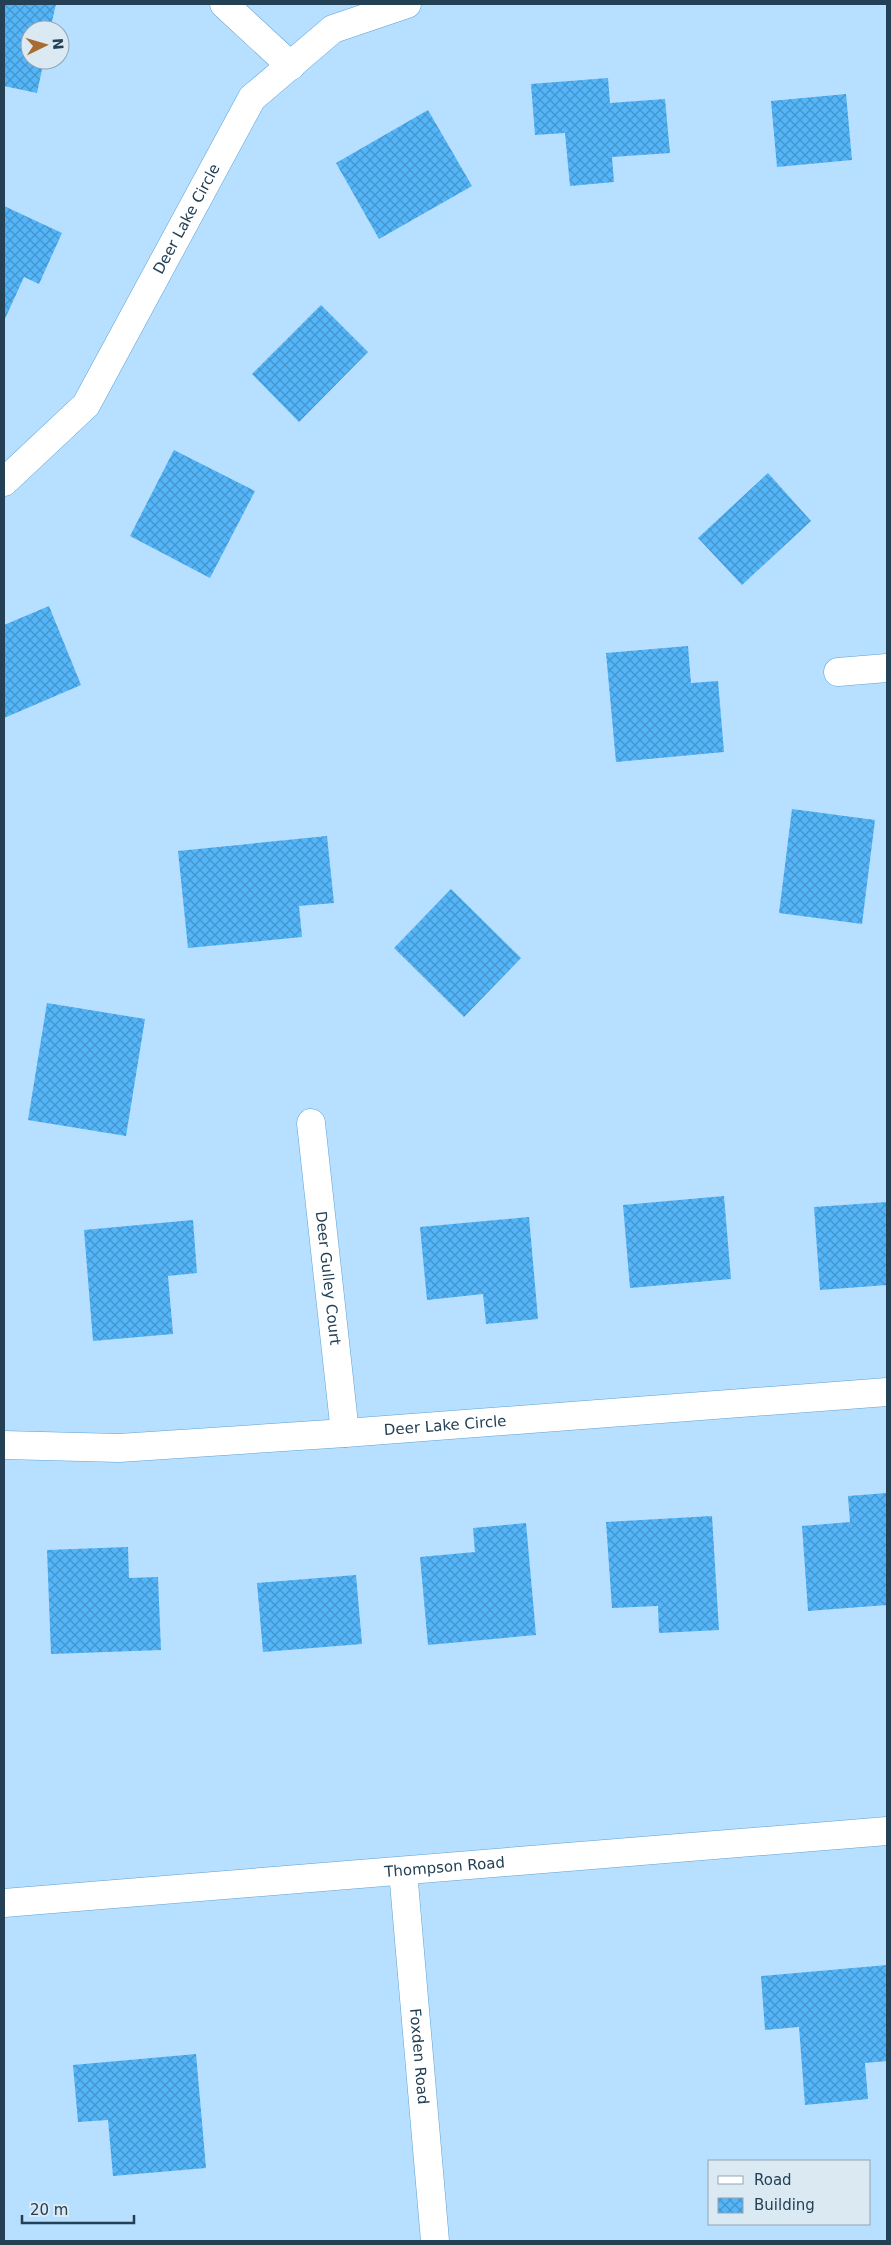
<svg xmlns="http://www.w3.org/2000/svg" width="891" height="2245" viewBox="0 0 891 2245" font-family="'DejaVu Sans',sans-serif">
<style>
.building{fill:url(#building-cross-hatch)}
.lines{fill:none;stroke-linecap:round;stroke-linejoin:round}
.minor-casing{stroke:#5da2d3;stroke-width:29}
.minor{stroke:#fff;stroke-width:28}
.labels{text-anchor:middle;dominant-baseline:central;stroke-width:4;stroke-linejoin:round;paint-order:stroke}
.street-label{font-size:15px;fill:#234055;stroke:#dbe9f3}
</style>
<defs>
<pattern id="building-cross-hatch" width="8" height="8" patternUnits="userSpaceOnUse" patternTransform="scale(1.25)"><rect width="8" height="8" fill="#54b5f8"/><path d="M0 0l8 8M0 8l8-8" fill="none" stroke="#4595cc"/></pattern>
</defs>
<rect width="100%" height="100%" fill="#b7dfff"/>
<g class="building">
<polygon points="4,4 56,4 50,30 30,30 30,60 44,60 37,93 4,86"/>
<polygon points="608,78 610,103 665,99 670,153 612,157 614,182 570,186 565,133 535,135 531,84"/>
<polygon points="846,94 852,160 777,167 771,101"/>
<polygon points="428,110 472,186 379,239 336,163"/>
<polygon points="4,206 62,233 39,284 24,277 4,321"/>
<polygon points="321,305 368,352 299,422 252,374"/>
<polygon points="174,450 255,491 210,578 130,536"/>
<polygon points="768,473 811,521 742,585 698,538"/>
<polygon points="49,606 81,685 4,718 4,625"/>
<polygon points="688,646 691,683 718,681 724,752 616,762 606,653"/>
<polygon points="792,809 875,820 862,924 779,913"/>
<polygon points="327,836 334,903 299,906 302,937 188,948 178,851"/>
<polygon points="451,889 521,958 464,1017 394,948"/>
<polygon points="47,1003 145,1019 126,1136 28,1120"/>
<polygon points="724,1196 731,1279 630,1288 623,1205"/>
<polygon points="887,1202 887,1285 820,1290 814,1207"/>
<polygon points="529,1217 538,1319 486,1324 483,1294 427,1300 420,1227"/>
<polygon points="193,1220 197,1273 168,1276 173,1334 93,1341 84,1230"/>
<polygon points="887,1493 887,1605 808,1611 802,1526 850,1522 848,1496"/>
<polygon points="712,1516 719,1630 659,1633 658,1606 612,1608 606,1522"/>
<polygon points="526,1523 536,1635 428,1645 420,1557 475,1552 473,1528"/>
<polygon points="128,1547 129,1578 158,1577 161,1650 51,1654 47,1550"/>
<polygon points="356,1575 362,1644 263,1652 257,1583"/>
<polygon points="887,1965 887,2061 865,2063 868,2099 805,2105 799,2027 765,2030 761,1976"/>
<polygon points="196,2054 206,2168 113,2176 108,2120 78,2122 73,2065"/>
</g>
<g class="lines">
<g class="minor-casing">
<g id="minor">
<polyline points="224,4 291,66"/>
<path id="s1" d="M4,482L86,405L252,98L333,29L407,4"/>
<polyline points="838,672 887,668"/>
<path id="s2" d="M311,1123L345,1433"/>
<path id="s3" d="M4,1445L119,1448L345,1433L887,1392"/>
<path id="s4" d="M403,1871L435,2241"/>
<path id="s5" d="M4,1903L887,1831"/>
</g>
</g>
<use href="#minor" class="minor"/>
</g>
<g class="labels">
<g class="street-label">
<text stroke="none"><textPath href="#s1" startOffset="324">Deer Lake Circle</textPath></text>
<text stroke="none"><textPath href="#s2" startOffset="156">Deer Gulley Court</textPath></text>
<text stroke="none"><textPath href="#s3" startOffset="442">Deer Lake Circle</textPath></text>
<text stroke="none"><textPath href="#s5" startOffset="442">Thompson Road</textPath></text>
<text stroke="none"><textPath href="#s4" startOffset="186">Foxden Road</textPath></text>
</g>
</g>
<rect width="891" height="2245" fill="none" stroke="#234055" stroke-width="10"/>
<rect x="708" y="2160" width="162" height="65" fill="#dbe9f3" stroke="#91a5b4"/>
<rect x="718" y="2176" width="25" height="8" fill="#ffffff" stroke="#91a5b4"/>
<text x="754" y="2185" font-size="15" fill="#234055">Road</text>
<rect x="718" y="2198" width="25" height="15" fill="url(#building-cross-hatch)" stroke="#91a5b4"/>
<text x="754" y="2210" font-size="15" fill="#234055">Building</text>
<g transform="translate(45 45) rotate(85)"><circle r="24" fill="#dbe9f3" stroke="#91a5b4"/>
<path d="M0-4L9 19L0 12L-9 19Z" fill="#a86b30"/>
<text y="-8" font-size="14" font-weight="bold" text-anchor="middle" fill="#234055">N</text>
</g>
<path d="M22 2215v8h112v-8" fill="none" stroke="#234055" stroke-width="2.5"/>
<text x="30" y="2215" font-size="15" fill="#234055" stroke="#dbe9f3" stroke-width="4" paint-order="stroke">20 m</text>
</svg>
